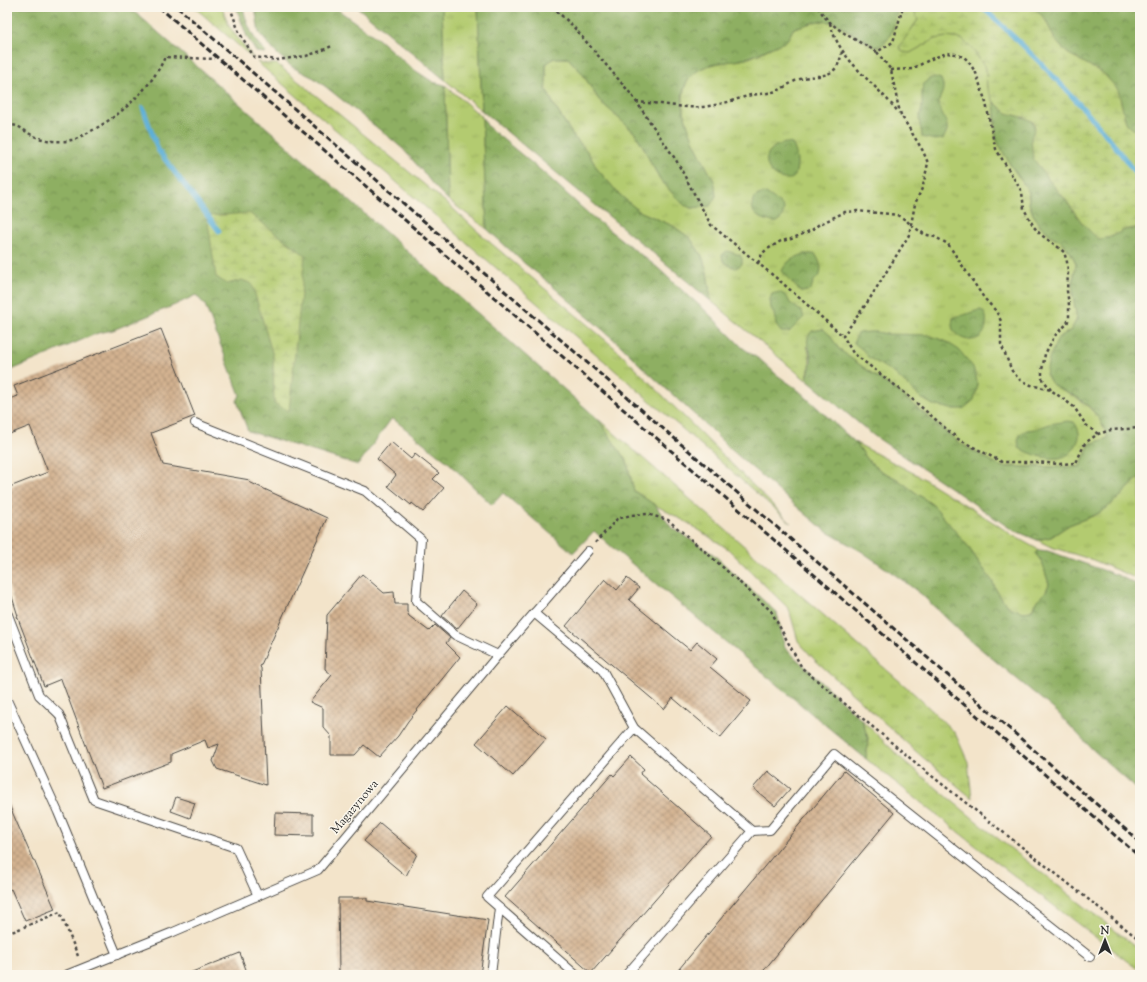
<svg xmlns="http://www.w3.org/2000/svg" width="1147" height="982" viewBox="0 0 1147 982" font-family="'Sorts Mill Goudy',serif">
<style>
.grass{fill:url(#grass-tufts);stroke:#6f7b4e}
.forest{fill:url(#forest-crowns);stroke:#5c6d46}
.wetland{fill:url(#wetland-marsh);stroke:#6f7b4e}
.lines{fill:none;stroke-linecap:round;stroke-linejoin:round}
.stream{stroke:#5bafd7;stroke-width:5}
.building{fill:url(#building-cross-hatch)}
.service-casing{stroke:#494743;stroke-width:10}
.path{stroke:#494743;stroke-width:2.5;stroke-dasharray:3 3;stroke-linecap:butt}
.service{stroke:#fff;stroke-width:8}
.rail{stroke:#2b2b2b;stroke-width:3;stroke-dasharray:6 3;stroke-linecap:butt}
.labels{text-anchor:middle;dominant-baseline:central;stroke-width:3;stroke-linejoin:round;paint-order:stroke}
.street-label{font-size:12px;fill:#2b2b2b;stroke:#fbf7ec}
</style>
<defs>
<pattern id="grass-tufts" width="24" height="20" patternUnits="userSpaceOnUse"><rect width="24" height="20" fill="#b3cb70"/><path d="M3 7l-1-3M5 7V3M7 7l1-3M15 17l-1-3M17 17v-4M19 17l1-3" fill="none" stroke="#9aae61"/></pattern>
<pattern id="forest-crowns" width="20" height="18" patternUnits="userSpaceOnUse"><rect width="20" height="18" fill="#8eaf62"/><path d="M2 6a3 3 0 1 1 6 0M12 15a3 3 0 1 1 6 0" fill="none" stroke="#748f51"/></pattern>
<pattern id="wetland-marsh" width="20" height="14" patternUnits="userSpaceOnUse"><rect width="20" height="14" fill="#b3cb70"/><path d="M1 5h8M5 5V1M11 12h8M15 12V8" fill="none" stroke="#9aae61"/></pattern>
<pattern id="building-cross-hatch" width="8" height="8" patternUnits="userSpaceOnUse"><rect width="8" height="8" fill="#d3b290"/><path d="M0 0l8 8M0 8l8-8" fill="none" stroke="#ab9176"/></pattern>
</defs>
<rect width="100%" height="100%" fill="#fbf7ec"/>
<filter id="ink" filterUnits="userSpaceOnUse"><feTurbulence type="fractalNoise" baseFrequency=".025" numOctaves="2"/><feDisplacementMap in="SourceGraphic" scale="8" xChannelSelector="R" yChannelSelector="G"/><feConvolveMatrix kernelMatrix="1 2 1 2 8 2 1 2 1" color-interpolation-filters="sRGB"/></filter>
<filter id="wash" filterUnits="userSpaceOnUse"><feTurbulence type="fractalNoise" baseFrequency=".012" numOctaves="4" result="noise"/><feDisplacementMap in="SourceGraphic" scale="16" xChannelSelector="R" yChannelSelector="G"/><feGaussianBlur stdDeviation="0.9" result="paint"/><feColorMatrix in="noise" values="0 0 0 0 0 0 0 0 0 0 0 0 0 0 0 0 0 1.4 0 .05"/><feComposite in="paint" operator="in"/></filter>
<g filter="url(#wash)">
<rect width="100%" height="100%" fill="#f3e4ca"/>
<g class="grass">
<polygon points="194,7 222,7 229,26 237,37 254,59"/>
<polygon points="442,7 478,7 482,111 445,80"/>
<path d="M899,7H909L910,9L915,13L918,20L912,28L910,53L935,39L946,37L962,39L974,51L986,69L987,88L994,102L995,112V125L1005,153L1010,164L1029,192V203L1033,214L1041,226L1052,236L1062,242L1071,253L1076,263L1073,296L1077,319L1071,330L1058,338L1053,385C1079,398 1099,409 1108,438L1090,444L1080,467H1002L959,443L902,395L849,357L838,348L834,342L807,346C812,359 810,366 806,380L711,301L707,272L702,256L690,238L673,226L639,211L620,195L598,170L587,151L574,137L555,107L546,89V64L554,58H568L582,73L599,100L635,133L644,148L650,161L660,179L673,194L684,205L692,208L710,206L714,182C699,154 660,88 702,68C711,63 725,62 735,61C743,60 751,58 758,54C764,52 769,48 774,46C778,44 783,43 786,41C789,38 791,32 794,28L818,21L834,22L874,47C894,44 893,21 899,7Z"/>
<polygon points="257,62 268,64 277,64 334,110 448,204 486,239 615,348 791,523 596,354"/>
<polygon points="445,85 482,117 487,229 448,200"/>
<polygon points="598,419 919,698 955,733 968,762 972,798 920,755 814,659 798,641 789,609 728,549 688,523 655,505 634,491 627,462"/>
<polygon points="856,443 919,476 996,524 1012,535 1039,550 1035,553 1042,562 1049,584 1046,591 1039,599 1031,611 1024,612 1010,608 998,594 992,581 966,544 934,506 897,479 881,471 868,460"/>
<polygon points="1140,476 1140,580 1093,560 1051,547 1037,540 1051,537 1069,525 1095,515 1104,510 1121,496"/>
<polygon points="862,720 904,761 986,829 1140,950 1140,971 995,861 866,759 868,738"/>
</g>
<g class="forest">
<polygon points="7,7 128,7 143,19 598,419 627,462 634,491 655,505 671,527 713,554 777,613 785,648 862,720 868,738 866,759 613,548 594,531 573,553 503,493 492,505 449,463 392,418 358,465 248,431 237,401 240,395 205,305 196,295 175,305 113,330 98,333 7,372"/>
<path d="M236,7H243C246,23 254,41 266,53L256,52L247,37Z"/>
<polygon points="255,7 334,7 377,38 410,67 433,82 445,85 448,200 433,185 424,173 403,149 390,138 326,87 314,78 292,67 275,52 259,33"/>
<polygon points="357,7 442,7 445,80"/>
<path d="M478,7H899C893,21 894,44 875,47L834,22L818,21L794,28C791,32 789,38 786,41C783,43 778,44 775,46C764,50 755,56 744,59C723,64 700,61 687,82C673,103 696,147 707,168C709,172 712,176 714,181C716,185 715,191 716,196L710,206L692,208L684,205L673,194L660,179L650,161L644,148L635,133L599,100L582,73L568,58H554L546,64V89L555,107L574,137L587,151L598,170L620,195L639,211L673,226L690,238L702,256L707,272L711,301L482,111Z"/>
<polygon points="1034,7 1140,7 1140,135 1126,123 1118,90 1104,74 1067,53 1055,40 1045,19"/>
<path d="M934,77L941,79C947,93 938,94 939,106C940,113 947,120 947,127C948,131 945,135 943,139L935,140L922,137C922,131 919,124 919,118C920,114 922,110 922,106C923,92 918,82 934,77Z"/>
<path d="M994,102L1007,113L1026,118L1033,122L1047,178L1065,199L1083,224L1111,237L1124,230L1140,227V476L1121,496L1104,510L1095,515L1069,525L1051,537L1037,540L1011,529L873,435L807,380C808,373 812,365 811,358C810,345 803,342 812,331L823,329L830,335L838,348L849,357L902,395L959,443L1002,467H1080L1090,444L1108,438C1102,419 1090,404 1073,395C1067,391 1058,389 1053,385C1050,382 1048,377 1046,374L1049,359L1058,338L1071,330L1077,319L1073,296V283L1076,263L1071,253L1062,242L1052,236L1041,226L1033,214L1029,203V192L1010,164L996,139L995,112Z"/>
<polygon points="482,117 488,127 544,173 591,216 658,268 674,283 707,312 743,348 763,362 777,375 797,389 856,443 868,460 881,471 897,479 934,506 966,544 992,581 998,594 1010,608 1024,612 1031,611 1039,599 1046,591 1049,584 1042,562 1035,553 1039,550 1048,551 1117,575 1140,586 1140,792 1092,749 1057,712 965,636 921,594 901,579 861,551 827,532 796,506 727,446 708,427 640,365 619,344 542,277 524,263 487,229"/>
<path d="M786,143L792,144C798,153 798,166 795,176C794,177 792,179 790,179C789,179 784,179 784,179C770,177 760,159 772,149C776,145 781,144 786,143Z"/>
<path d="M766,193L780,203L784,208C783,213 782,220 777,222C773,223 759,218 756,215C752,212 751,202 754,198C757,195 762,194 766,193Z"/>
<polygon points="727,251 740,255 742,259 742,264 736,268 730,266 723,261 722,255"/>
<path d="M804,254H813L816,255L819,261L821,268L820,275L813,282L811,290L803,292L797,288L782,271C787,260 794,258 804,254Z"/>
<polygon points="780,292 787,297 790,303 802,312 804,317 789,332 781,332 776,325 774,314 771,308 770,299 772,294"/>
<path d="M981,310C986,313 987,318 986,324C985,348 953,342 952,325C952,324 953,319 953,318C960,315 961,316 967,314C973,312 974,311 981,310Z"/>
<polygon points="870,332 877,332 887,334 928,335 945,341 959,350 973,367 978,385 974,400 963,409 951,409 933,405 921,398 894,373 868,357 863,350 854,343 855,338 859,333"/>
<path d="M1068,421L1074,422C1079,429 1081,435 1077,443C1067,468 1037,457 1019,448L1018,440L1020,434L1027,430L1035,429L1050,424Z"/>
</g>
<g class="wetland">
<polygon points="909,7 1034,7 1045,19 1055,40 1067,53 1104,74 1118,90 1126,123 1140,135 1140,227 1124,230 1111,237 1098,239 1083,224 1065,199 1047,178 1033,158 1031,138 1035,128 1033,122 1026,118 1007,113 994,102 987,88 986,69 974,51 962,39 946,37 935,39 910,53 903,52 899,47 918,20 915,13 910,9"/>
<polygon points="249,213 305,255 289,411 274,404 273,356 252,284 242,280 227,284 216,277 207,216"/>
</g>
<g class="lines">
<g class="stream">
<path d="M982,7C1029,50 1075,96 1115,146C1124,157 1132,169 1140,180"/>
<polyline points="143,108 158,150 219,231"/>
</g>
</g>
<g id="blocks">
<g class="building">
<polygon points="161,329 195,416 151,433 163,465 250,480 249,482 327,518 260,667 261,668 266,785 217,769 213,761 219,744 208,748 205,740 171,754 171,762 102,788 61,679 44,686 17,616 18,616 7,581 7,488 48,472 30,426 7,435 7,400 18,396 14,386"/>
<polygon points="391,442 411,459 415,454 439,473 433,479 444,488 423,512 412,503 411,505 388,486 396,475 377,459"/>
<polygon points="362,574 384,593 394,592 395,604 407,604 407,612 409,616 429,631 435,625 450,638 446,643 460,657 408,721 398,736 379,757 364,745 355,755 331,755 331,736 323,727 323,708 310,702 332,675 325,669 327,615"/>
<polygon points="627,578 639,588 629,600 690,650 697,642 717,659 710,667 751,701 720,738 673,698 664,709 566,626 605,579 617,590"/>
<polygon points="462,591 477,604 457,629 442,616"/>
<polygon points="508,706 546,739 513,776 476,743"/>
<polygon points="631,757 644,769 640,774 711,836 591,973 505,897 612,774 614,776"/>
<polygon points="768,771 790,789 775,806 753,788"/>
<polygon points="844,771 894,813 807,918 760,975 674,975"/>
<polygon points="176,797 195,803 190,818 171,811"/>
<polygon points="7,800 33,860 34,860 55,909 25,921 11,889 7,891"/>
<polygon points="275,813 313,814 313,836 274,835"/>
<polygon points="380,823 417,854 406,876 364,841"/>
<polygon points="338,898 367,898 367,901 488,920 480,975 339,974"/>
<polygon points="240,953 248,975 187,975 187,974"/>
</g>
</g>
</g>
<g filter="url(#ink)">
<use href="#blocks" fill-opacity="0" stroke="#494743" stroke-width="1"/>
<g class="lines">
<g class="service-casing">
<g id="service">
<polyline points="195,423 365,491 421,539 416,601 455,635 498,655"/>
<polyline points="7,612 39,695 59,714 94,800 236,848 258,896"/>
<polyline points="534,613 603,671 634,728 752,831 626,975"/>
<polyline points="7,700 58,812 117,955"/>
<polyline points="752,831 770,830 834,754 1090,957"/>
<polyline points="66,975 171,933 318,870 498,655 588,551"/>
<polyline points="491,975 499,908"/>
<polyline points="576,975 487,897 634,728"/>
</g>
</g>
<g class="path">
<polyline points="230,7 239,32 254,57 277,60 306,56 321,51 332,46"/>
<polyline points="552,7 571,24 631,94 676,160 711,225 780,281 843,336"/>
<path d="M818,7C830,29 857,40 877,52L893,42L903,7"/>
<path d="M830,23C839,61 876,83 899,113"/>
<polyline points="877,52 891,70 898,105 901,115 923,151 928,163 923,186 915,204 909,235 869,300 843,336 853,353 905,393 958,439 1002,462 1036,462 1060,464 1076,463 1085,443 1098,434 1111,430 1140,428"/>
<polyline points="891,70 912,69 931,59 947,53 955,54 964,57 968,61 976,73 986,103 993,138 996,149 1022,192 1024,209 1034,227 1040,234 1058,247 1064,252 1067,262 1068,272 1067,291 1069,305 1069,318 1067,324 1058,332 1054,337 1045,354 1042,370 1042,378 1051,390"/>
<path d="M636,102C644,103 652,103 661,104C677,106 693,109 709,106C724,104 737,99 751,95C758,94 775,93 781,89C786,86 791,83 797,80C819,72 837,83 842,51"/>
<path d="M7,125C19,124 22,130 32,135C37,138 46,140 52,141C58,141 66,142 71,140C76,140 81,136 85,134C117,119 151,89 165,57L215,59"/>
<polyline points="758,263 762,254 766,250 781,241 791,239 812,230 818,225 845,212 857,211 890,214 897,215 906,220 911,225 924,234 935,237 948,244 984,298 996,311 1001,321 1001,344 1012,371 1020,380 1031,385 1051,390 1074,407 1086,425 1098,434"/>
<polyline points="595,543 617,519 631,515 647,514 668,520 716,561 771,611 802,668 928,773 1140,940"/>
<polyline points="7,934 60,912 78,956"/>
</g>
<use href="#service" class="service"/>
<g class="rail">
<polyline points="159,7 1140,857"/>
<polyline points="177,7 1140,842"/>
</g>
</g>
</g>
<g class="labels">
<g class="street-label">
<text transform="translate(355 807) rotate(-50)">Magazynowa</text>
</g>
</g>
<rect width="1147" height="982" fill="none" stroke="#fbf7ec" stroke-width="24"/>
<g transform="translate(1105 940)" stroke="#fbf7ec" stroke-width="3" paint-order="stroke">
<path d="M0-3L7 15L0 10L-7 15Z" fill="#2b2b2b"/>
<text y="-6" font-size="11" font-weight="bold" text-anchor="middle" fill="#2b2b2b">N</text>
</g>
</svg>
